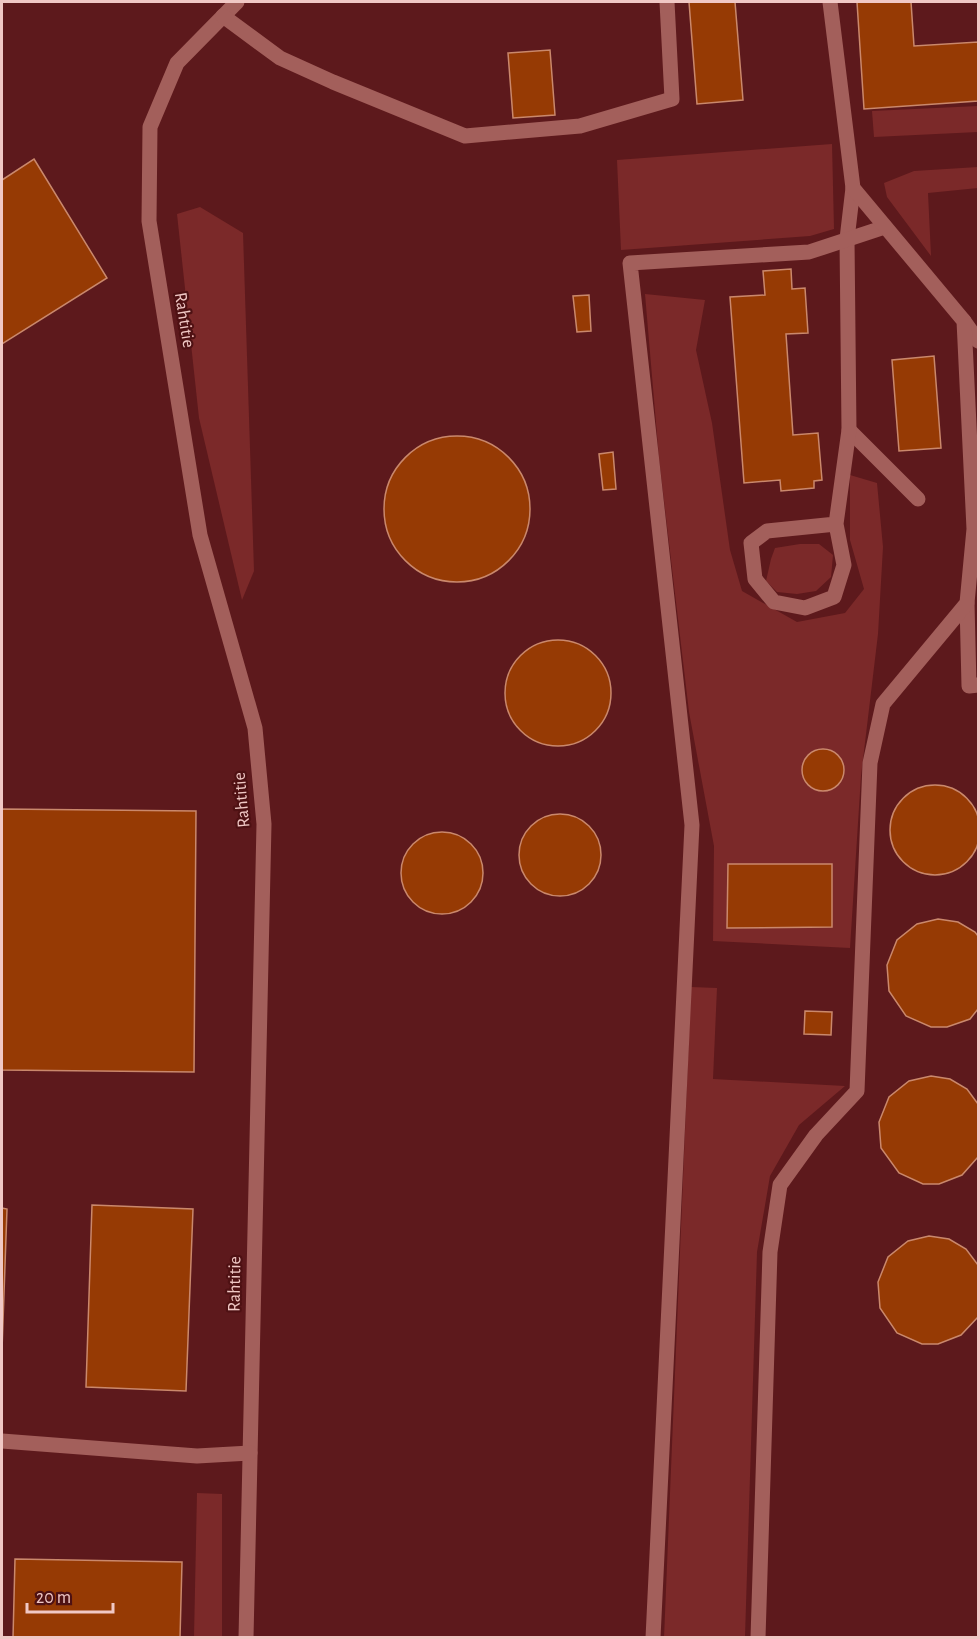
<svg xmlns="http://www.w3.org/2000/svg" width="980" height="1639" viewBox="0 0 980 1639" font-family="'Alegreya Sans',sans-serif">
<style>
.built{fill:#5d191c}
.green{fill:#7b2929}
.building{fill:#963a04;stroke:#ca886c;stroke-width:1.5}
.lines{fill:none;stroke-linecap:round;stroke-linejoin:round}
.minor{stroke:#a35f5b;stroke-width:15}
.labels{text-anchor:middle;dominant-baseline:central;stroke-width:4.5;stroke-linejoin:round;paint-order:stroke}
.street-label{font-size:18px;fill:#f0c8c5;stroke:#4e1113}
</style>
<rect width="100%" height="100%" fill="#4e1113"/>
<polygon class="built" points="2,2 978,2 978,1637 2,1638"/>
<g class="green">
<polygon points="978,106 978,132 874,137 872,111"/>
<polygon points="832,144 834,229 810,236 621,250 617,160"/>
<polygon points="978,167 978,188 928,193 931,256 887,197 884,183 914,171"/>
<polygon points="200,207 243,233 254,571 242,600 199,418 177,214"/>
<polygon points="645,294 705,300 696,350 712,423 730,550 742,591 797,622 845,613 864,589 850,540 850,475 877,483 883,547 878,634 861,776 850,948 713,941 714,846 689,712 659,458"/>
<polygon points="800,544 819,544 833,555 831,577 816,591 797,594 777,592 766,581 771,559 775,548"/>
<polygon points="691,987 717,988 713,1079 845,1086 799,1125 770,1176 757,1252 745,1637 664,1638"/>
<polygon points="197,1493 222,1494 222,1637 194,1637"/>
</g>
<g class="building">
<polygon points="689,2 735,2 743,100 697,104"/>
<polygon points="857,2 911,2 914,46 978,42 978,101 864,109"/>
<polygon points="550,50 555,115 513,118 508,53"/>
<polygon points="34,159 107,278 2,344 2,180"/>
<polygon points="791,269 792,289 805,288 808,333 786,334 793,435 818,433 822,480 814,481 814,488 781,491 780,480 744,483 730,297 765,295 763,271"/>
<polygon points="589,295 591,331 577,332 573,296"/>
<polygon points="934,356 941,448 899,451 892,360"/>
<circle cx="457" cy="509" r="73"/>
<polygon points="613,452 616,489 603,490 599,454"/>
<circle cx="558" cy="693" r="53"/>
<circle cx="823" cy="770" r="21"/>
<circle cx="935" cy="830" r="45"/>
<polygon points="2,809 196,811 194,1072 2,1070"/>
<circle cx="560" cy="855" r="41"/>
<circle cx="442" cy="873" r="41"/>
<polygon points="728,864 832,864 832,927 727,928"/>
<polygon points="938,919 958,922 975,932 978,936 978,1009 970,1019 947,1027 931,1027 906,1016 889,991 887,965 897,940 917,924"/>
<polygon points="805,1011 832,1012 831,1035 804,1034"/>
<polygon points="931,1076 950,1079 967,1089 978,1104 978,1157 962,1175 939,1184 923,1184 899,1173 881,1148 879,1122 889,1097 909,1081"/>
<polygon points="92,1205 193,1209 186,1391 86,1387"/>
<polygon points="2,1208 7,1209 2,1350"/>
<polygon points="929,1236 949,1239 966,1249 978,1265 978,1317 961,1335 938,1344 922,1344 897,1333 880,1308 878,1282 888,1257 908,1241"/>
<polygon points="15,1559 182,1562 180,1638 13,1638"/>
</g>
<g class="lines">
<g class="minor">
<polyline points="237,2 177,63 150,127 149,221 200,535 255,728 264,824 246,1638"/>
<polyline points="223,16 280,58 333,82 465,136 580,126 672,99 667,2"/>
<polyline points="964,321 978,341"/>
<polyline points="849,430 918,499"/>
<polyline points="836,524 767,531 751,543 755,579 774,602 805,608 834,597 844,565 836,524 849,430 847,239 853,188"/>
<polyline points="967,603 969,686 978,685"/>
<polyline points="2,1441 197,1456 250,1453"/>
<polyline points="653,1638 692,825 630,263 809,252 885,227"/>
<polyline points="758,1638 770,1252 780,1185 816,1135 857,1091 870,763 883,704 967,603 974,529 964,321 853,188 830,2"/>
</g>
</g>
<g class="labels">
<g class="street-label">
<text transform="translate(184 320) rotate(81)">Rahtitie</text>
<text transform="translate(242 800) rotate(-95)">Rahtitie</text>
<text transform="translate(235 1284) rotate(-89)">Rahtitie</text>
</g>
</g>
<rect width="980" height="1639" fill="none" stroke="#f0c8c5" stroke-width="6"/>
<path d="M27 1603v9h86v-9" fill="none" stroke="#f0c8c5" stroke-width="3"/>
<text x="36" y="1603" font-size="18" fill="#f0c8c5" stroke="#4e1113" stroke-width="4.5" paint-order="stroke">20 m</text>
</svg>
